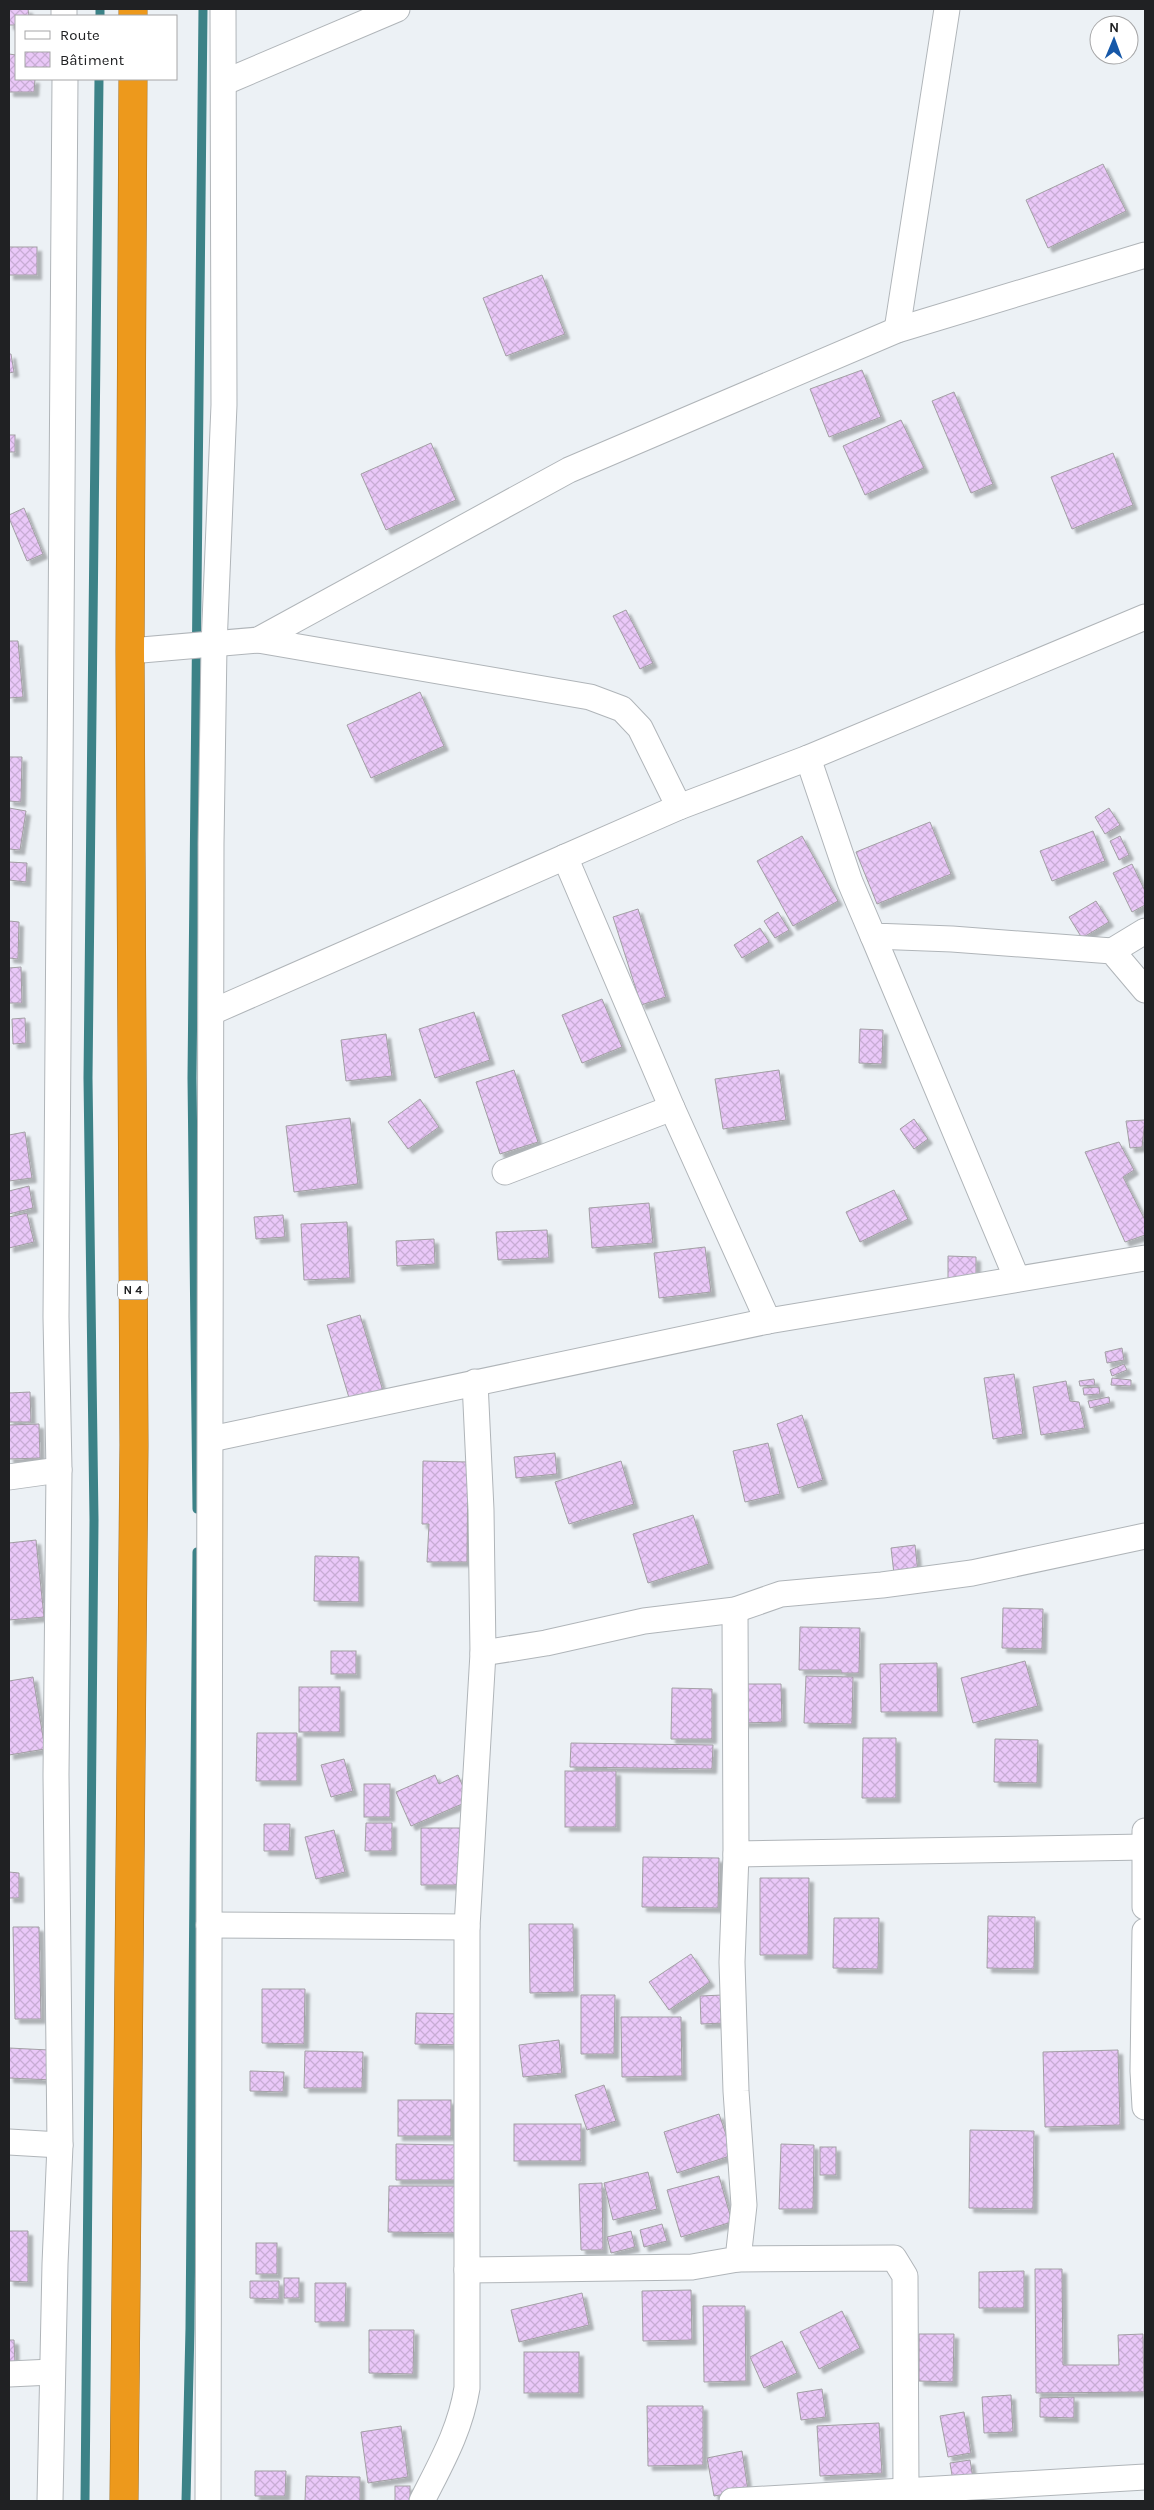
<svg xmlns="http://www.w3.org/2000/svg" width="1154" height="2510" viewBox="0 0 1154 2510" font-family="Karla,sans-serif">
<style>
.lines{fill:none;stroke-linecap:round;stroke-linejoin:round}
.stream{stroke:#3c8287;stroke-width:9}
.building{fill:url(#building-cross-hatch);stroke:#a29fa4;filter:url(#shadow)}
.street-casing{stroke:#b0b5b9;stroke-width:27}
.highway-casing{stroke:#a56f1e;stroke-width:29}
.street{stroke:#fff;stroke-width:25}
.highway{stroke:#ed991c;stroke-width:28}
.labels{text-anchor:middle;dominant-baseline:central;stroke-width:5;stroke-linejoin:round;paint-order:stroke}
.shield{fill:#fff;stroke:#636465;stroke-width:1}
.shield-label{font-size:12px;font-weight:bold;fill:#202123}
</style>
<defs>
<pattern id="building-cross-hatch" width="8" height="8" patternUnits="userSpaceOnUse" patternTransform="scale(1.25)"><rect width="8" height="8" fill="#eac8f8"/><path d="M0 0l8 8M0 8l8-8" fill="none" stroke="#c8acd4"/></pattern>
<filter id="shadow"><feDropShadow dx="4.5" dy="4.5" stdDeviation="1" flood-color="#0004"/></filter>
</defs>
<rect width="100%" height="100%" fill="#ecf1f5"/>
<g class="lines">
<g class="stream">
<polyline points="100,16 100,9"/>
<polyline points="197,1509 192,1078 203,9"/>
<polyline points="85,2501 94,1520 88,1078 99,79"/>
<polyline points="186,2501 190,2328 197,1552"/>
</g>
</g>
<g class="building">
<polygon points="9,9 28,9 29,16 16,16 16,25 9,25"/>
<polygon points="9,54 16,55 16,79 35,79 34,92 9,92"/>
<polygon points="1103,164 1126,211 1048,248 1026,200"/>
<rect x="9" y="247" width="28" height="28"/>
<polygon points="542,275 565,334 506,356 483,298"/>
<polygon points="9,354 11,354 14,372 9,373"/>
<polygon points="862,370 881,417 829,437 810,389"/>
<polygon points="954,392 993,484 971,493 932,401"/>
<polygon points="901,420 924,468 865,495 843,446"/>
<rect x="9" y="435" width="6" height="17"/>
<polygon points="431,443 456,500 386,530 361,474"/>
<polygon points="1113,453 1133,505 1072,529 1051,477"/>
<polygon points="24,508 43,554 27,561 9,518 9,515"/>
<polygon points="626,610 653,663 640,669 613,616"/>
<polygon points="9,641 18,641 23,697 9,698"/>
<polygon points="420,692 444,746 371,778 347,725"/>
<polygon points="9,757 22,757 21,802 9,801"/>
<polygon points="9,808 26,811 20,850 9,849"/>
<polygon points="1109,808 1120,825 1105,834 1095,817"/>
<polygon points="930,822 951,874 877,904 856,852"/>
<polygon points="1093,831 1105,861 1052,881 1040,851"/>
<polygon points="802,836 838,901 793,926 757,861"/>
<polygon points="1120,836 1129,855 1119,860 1110,841"/>
<polygon points="9,862 27,863 26,882 9,880"/>
<polygon points="1132,864 1145,891 1145,905 1132,912 1113,873"/>
<polygon points="1096,901 1109,922 1082,938 1069,917"/>
<polygon points="638,909 666,997 641,1005 613,917"/>
<polygon points="778,912 789,930 775,938 764,921"/>
<polygon points="9,921 19,922 18,959 9,958"/>
<polygon points="760,928 769,942 742,958 734,945"/>
<polygon points="21,967 22,1003 9,1003 9,968"/>
<polygon points="602,999 622,1047 582,1063 562,1015"/>
<polygon points="474,1012 490,1060 435,1078 419,1029"/>
<polygon points="25,1018 26,1043 13,1044 12,1019"/>
<polygon points="860,1029 883,1030 882,1064 859,1063"/>
<polygon points="386,1034 392,1076 346,1081 341,1040"/>
<polygon points="514,1070 538,1142 500,1154 476,1082"/>
<polygon points="779,1070 786,1120 723,1129 715,1079"/>
<polygon points="420,1099 439,1127 408,1149 388,1122"/>
<polygon points="350,1118 358,1184 294,1192 286,1126"/>
<polygon points="914,1119 928,1139 914,1149 900,1129"/>
<polygon points="1145,1120 1142,1147 1130,1148 1126,1121"/>
<polygon points="25,1132 32,1178 9,1181 9,1135"/>
<polygon points="1119,1142 1134,1170 1123,1177 1145,1220 1145,1235 1125,1242 1085,1152"/>
<polygon points="29,1186 33,1208 9,1214 9,1191"/>
<polygon points="894,1190 908,1219 860,1242 846,1212"/>
<polygon points="649,1203 653,1243 592,1248 589,1208"/>
<polygon points="27,1213 34,1242 9,1248 9,1217"/>
<polygon points="283,1215 285,1237 256,1239 254,1217"/>
<polygon points="347,1222 350,1278 304,1280 301,1224"/>
<polygon points="547,1230 549,1258 498,1260 496,1232"/>
<polygon points="434,1239 435,1264 397,1266 396,1241"/>
<polygon points="705,1247 711,1292 659,1298 654,1253"/>
<polygon points="948,1256 976,1257 976,1280 948,1279"/>
<polygon points="360,1315 383,1391 350,1401 327,1325"/>
<polygon points="1122,1348 1124,1360 1107,1363 1105,1352"/>
<polygon points="1124,1364 1127,1370 1112,1376 1110,1370"/>
<polygon points="1014,1374 1023,1434 993,1439 984,1378"/>
<polygon points="1112,1378 1131,1380 1131,1386 1111,1385"/>
<polygon points="1094,1379 1095,1385 1080,1386 1079,1381"/>
<polygon points="1066,1381 1070,1401 1079,1402 1085,1428 1041,1435 1033,1387"/>
<polygon points="1099,1387 1100,1394 1084,1395 1083,1388"/>
<polygon points="30,1392 31,1422 9,1422 9,1393"/>
<polygon points="1109,1397 1110,1403 1090,1408 1088,1401"/>
<polygon points="802,1415 823,1480 798,1488 777,1424"/>
<polygon points="39,1424 40,1458 9,1459 9,1425"/>
<polygon points="768,1443 780,1494 745,1502 733,1451"/>
<polygon points="555,1453 557,1474 516,1478 514,1457"/>
<polygon points="423,1461 468,1462 467,1562 427,1562 429,1524 422,1524"/>
<polygon points="621,1461 634,1504 569,1524 555,1482"/>
<polygon points="693,1515 709,1564 648,1583 633,1534"/>
<polygon points="36,1540 44,1617 9,1620 9,1543"/>
<polygon points="915,1545 918,1572 894,1574 891,1548"/>
<polygon points="315,1556 359,1557 359,1602 314,1601"/>
<polygon points="1003,1608 1043,1609 1042,1649 1002,1648"/>
<polygon points="800,1627 860,1628 859,1673 841,1673 841,1670 799,1670"/>
<rect x="331" y="1651" width="25" height="23"/>
<polygon points="1025,1661 1038,1706 973,1723 961,1678"/>
<polygon points="937,1663 938,1712 881,1712 880,1664"/>
<polygon points="806,1676 853,1677 852,1724 804,1723"/>
<polygon points="33,1677 45,1749 9,1755 9,1681"/>
<polygon points="743,1684 781,1684 782,1722 743,1723"/>
<rect x="299" y="1687" width="41" height="45"/>
<polygon points="672,1688 712,1689 712,1739 671,1739"/>
<polygon points="257,1733 297,1733 297,1781 256,1781"/>
<polygon points="863,1738 896,1738 896,1798 862,1798"/>
<polygon points="995,1739 1038,1740 1037,1783 994,1782"/>
<polygon points="571,1743 713,1745 712,1769 570,1767"/>
<polygon points="344,1759 353,1791 331,1797 321,1765"/>
<rect x="565" y="1771" width="51" height="56"/>
<polygon points="435,1775 439,1784 458,1775 469,1801 411,1826 396,1792"/>
<rect x="364" y="1784" width="26" height="33"/>
<polygon points="366,1823 392,1823 392,1851 365,1851"/>
<polygon points="264,1824 290,1824 289,1851 264,1851"/>
<polygon points="421,1828 465,1828 464,1885 421,1885"/>
<polygon points="334,1830 345,1872 316,1879 305,1837"/>
<polygon points="643,1857 719,1858 718,1908 642,1907"/>
<polygon points="9,1872 19,1873 19,1898 9,1898"/>
<polygon points="760,1878 809,1878 808,1955 760,1955"/>
<polygon points="988,1916 1035,1917 1034,1969 987,1968"/>
<polygon points="834,1918 879,1918 878,1969 833,1968"/>
<polygon points="529,1924 573,1924 574,1992 530,1993"/>
<polygon points="13,1927 39,1927 41,2019 15,2019"/>
<polygon points="691,1954 710,1982 669,2010 649,1982"/>
<polygon points="262,1989 305,1989 304,2044 262,2043"/>
<polygon points="581,1995 615,1995 614,2054 581,2054"/>
<polygon points="723,1995 724,2023 701,2024 700,1996"/>
<polygon points="416,2013 462,2014 462,2045 415,2044"/>
<polygon points="621,2017 681,2017 682,2076 622,2077"/>
<polygon points="559,2040 562,2073 523,2077 519,2045"/>
<polygon points="9,2048 49,2050 53,2080 9,2078"/>
<polygon points="1118,2050 1120,2125 1045,2127 1043,2052"/>
<polygon points="305,2051 363,2052 362,2088 304,2088"/>
<polygon points="250,2071 284,2072 283,2092 250,2091"/>
<polygon points="604,2085 616,2121 587,2130 575,2095"/>
<rect x="398" y="2100" width="53" height="36"/>
<polygon points="719,2114 733,2155 677,2173 664,2132"/>
<rect x="514" y="2124" width="67" height="37"/>
<polygon points="970,2130 1034,2131 1033,2209 969,2208"/>
<polygon points="396,2144 458,2145 457,2180 396,2180"/>
<polygon points="781,2144 814,2145 813,2209 779,2209"/>
<rect x="820" y="2147" width="16" height="28"/>
<polygon points="648,2172 657,2209 613,2220 604,2183"/>
<polygon points="719,2176 732,2222 681,2237 667,2190"/>
<polygon points="602,2183 603,2250 581,2250 579,2184"/>
<polygon points="389,2186 459,2186 458,2233 388,2232"/>
<polygon points="662,2224 667,2241 644,2247 640,2230"/>
<polygon points="9,2231 28,2231 28,2282 9,2281"/>
<polygon points="631,2231 635,2247 611,2253 607,2237"/>
<rect x="256" y="2243" width="21" height="31"/>
<polygon points="1035,2269 1062,2269 1063,2365 1119,2365 1118,2335 1143,2334 1144,2392 1036,2393"/>
<polygon points="1024,2271 1024,2308 979,2308 979,2272"/>
<rect x="284" y="2278" width="15" height="20"/>
<polygon points="250,2281 279,2281 279,2299 250,2298"/>
<polygon points="315,2283 346,2283 345,2322 315,2322"/>
<polygon points="691,2290 692,2340 643,2341 642,2291"/>
<polygon points="582,2293 589,2325 519,2342 511,2310"/>
<polygon points="703,2306 745,2306 746,2381 704,2382"/>
<polygon points="842,2311 860,2348 819,2369 800,2332"/>
<polygon points="369,2330 414,2330 413,2374 369,2373"/>
<polygon points="919,2334 954,2334 953,2382 919,2381"/>
<polygon points="9,2340 14,2340 15,2364 9,2364"/>
<polygon points="782,2341 797,2373 764,2388 750,2357"/>
<rect x="524" y="2352" width="55" height="41"/>
<polygon points="822,2389 826,2417 801,2420 797,2393"/>
<polygon points="1011,2395 1013,2432 984,2433 982,2397"/>
<polygon points="1074,2397 1074,2418 1040,2417 1040,2398"/>
<polygon points="647,2406 703,2406 703,2465 648,2466"/>
<polygon points="964,2412 971,2453 948,2457 940,2416"/>
<polygon points="879,2423 882,2473 820,2476 817,2426"/>
<polygon points="401,2426 408,2477 368,2483 361,2432"/>
<polygon points="742,2451 748,2490 714,2496 707,2458"/>
<polygon points="970,2460 973,2478 953,2481 950,2463"/>
<polygon points="255,2471 286,2471 285,2496 255,2496"/>
<polygon points="306,2476 360,2477 360,2501 305,2501"/>
<rect x="395" y="2486" width="15" height="15"/>
</g>
<g class="lines">
<g class="street-casing">
<g id="street">
<polyline points="64,9 64,16"/>
<polyline points="225,82 397,9"/>
<polyline points="897,330 947,9"/>
<polyline points="258,640 590,697 622,709 640,728 679,807"/>
<polyline points="130,651 258,640 569,470 897,330 1145,255"/>
<polyline points="808,758 850,882 873,936 952,939 1112,951 1145,990"/>
<polyline points="565,857 672,1108 768,1321"/>
<polyline points="873,936 1017,1279"/>
<polyline points="1112,951 1145,931"/>
<polyline points="212,1012 679,807 808,758 1145,617"/>
<polyline points="505,1172 672,1108"/>
<polyline points="211,1439 768,1321 1145,1258"/>
<polyline points="9,1477 59,1470"/>
<polyline points="483,1653 546,1643 644,1621 735,1610 781,1594 882,1585 972,1573 1145,1536"/>
<polyline points="1145,1831 1145,1907"/>
<polyline points="736,1854 1145,1847"/>
<polyline points="209,1925 467,1927"/>
<polyline points="1145,1931 1143,2071 1145,2107"/>
<polyline points="9,2142 60,2145"/>
<polyline points="738,2259 894,2258 905,2276 906,2491"/>
<polyline points="467,2270 692,2267 738,2259 744,2205 736,2091 732,1962 736,1854 735,1610"/>
<polyline points="9,2374 52,2372"/>
<polyline points="50,2501 55,2264 60,2145 56,1775 59,1470 56,1317 65,79"/>
<polyline points="208,2501 211,844 214,646 224,405 223,9"/>
<path d="M422,2501C441,2463 460,2431 467,2388V1927L483,1653L481,1510L475,1382"/>
<polyline points="732,2501 1145,2477"/>
</g>
</g>
<g class="highway-casing">
<g id="highway">
<polyline points="133,16 133,9"/>
<polyline points="124,2501 134,1445 130,651 133,79"/>
</g>
</g>
<use href="#street" class="street"/>
<use href="#highway" class="highway"/>
</g>
<g class="labels">
<rect class="shield" x="118" y="1280.5" width="30" height="19" rx="4"/>
<g class="shield-label">
<text x="133" y="1290">N 4</text>
</g>
</g>
<rect width="1154" height="2510" fill="none" stroke="#202123" stroke-width="20"/>
<rect x="15" y="15" width="162" height="65" fill="#ffffff" stroke="#a6a6a7"/>
<rect x="25" y="31" width="25" height="8" fill="#ffffff" stroke="#a6a6a7"/>
<text x="60" y="40" font-size="15" fill="#202123">Route</text>
<rect x="25" y="52" width="25" height="15" fill="url(#building-cross-hatch)" stroke="#a6a6a7"/>
<text x="60" y="65" font-size="15" fill="#202123">Bâtiment</text>
<g transform="translate(1114 40) rotate(1)"><circle r="24" fill="#ffffff" stroke="#a6a6a7"/>
<path d="M0-4L9 19L0 12L-9 19Z" fill="#1658a8"/>
<text y="-8" font-size="14" font-weight="bold" text-anchor="middle" fill="#202123">N</text>
</g>
</svg>
